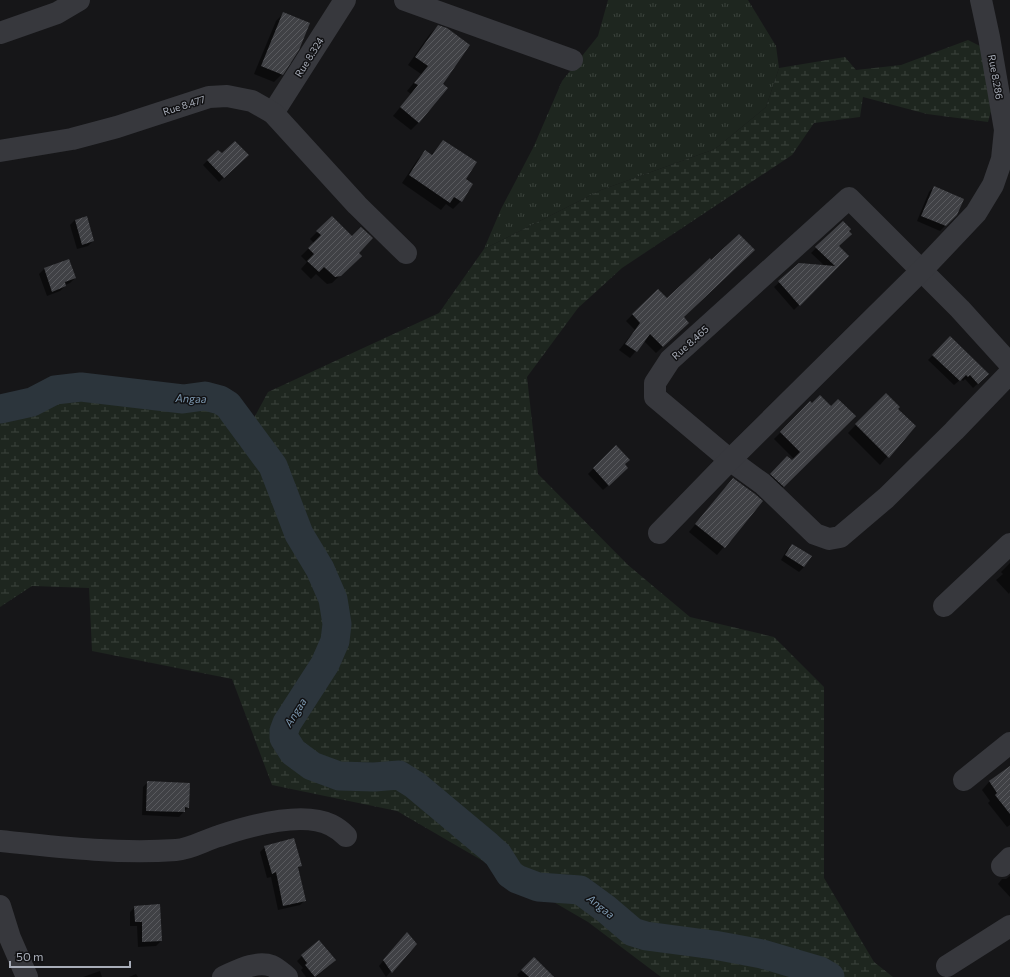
<svg xmlns="http://www.w3.org/2000/svg" width="1010" height="977" viewBox="0 0 1010 977" font-family="Commissioner,sans-serif">
<style>
.grass{fill:url(#grass-tufts)}
.wetland{fill:url(#wetland-marsh)}
.shadow{fill:#0007}
.lines{fill:none;stroke-linecap:round;stroke-linejoin:round}
.river{stroke:#2c353c;stroke-width:29}
.building{fill:url(#building-hatch)}
.minor{stroke:#37383d;stroke-width:22}
.labels{text-anchor:middle;dominant-baseline:central;stroke-width:3;stroke-linejoin:round;paint-order:stroke}
.street-label{font-size:10px;fill:#a8adb8;stroke:#111113}
.water-label{font-size:11px;font-style:italic;fill:#7f9bb3;stroke:#111113}
</style>
<defs>
<pattern id="grass-tufts" width="24" height="20" patternUnits="userSpaceOnUse"><rect width="24" height="20" fill="#1e261f"/><path d="M3 7l-1-3M5 7V3M7 7l1-3M15 17l-1-3M17 17v-4M19 17l1-3" fill="none" stroke="#3c433d"/></pattern>
<pattern id="wetland-marsh" width="20" height="14" patternUnits="userSpaceOnUse"><rect width="20" height="14" fill="#1e261f"/><path d="M1 5h8M5 5V1M11 12h8M15 12V8" fill="none" stroke="#3c433d"/></pattern>
<pattern id="building-hatch" width="6" height="6" patternUnits="userSpaceOnUse"><rect width="6" height="6" fill="#404145"/><path d="M-1 1l2-2M0 6l6-6M5 7l2-2" fill="none" stroke="#595a5e"/></pattern>
</defs>
<rect width="100%" height="100%" fill="#161618"/>
<polygon class="grass" points="608,0 748,0 776,46 779,68 766,107 715,149 601,190 484,249 501,209 534,146 562,81 598,36"/>
<polygon class="wetland" points="968,40 980,46 992,108 988,122 927,114 863,97 860,117 814,123 792,155 622,268 578,308 527,377 538,474 628,565 690,617 774,637 824,687 824,878 874,962 893,977 661,977 588,922 397,811 272,785 232,679 92,651 89,588 32,586 0,607 0,409 32,402 55,390 81,387 182,399 205,396 220,400 228,405 247,431 268,392 439,313 484,249 601,190 715,149 766,107 779,68 845,57 856,70 901,65"/>
<g class="shadow">
<polygon points="283,14 282,74 274,82 254,74 276,21"/>
<polygon points="438,26 441,84 419,122 411,130 393,116 411,94 407,91 421,74 408,65 430,34"/>
<polygon points="443,141 464,179 461,201 453,209 446,204 441,210 402,183 418,159 425,152 431,155"/>
<polygon points="222,155 242,160 219,182 203,165 208,160"/>
<polygon points="934,187 956,215 940,231 917,221 929,192"/>
<polygon points="332,217 352,237 357,253 360,256 332,283 327,284 316,274 311,279 301,269 307,262 301,256 314,243 310,239"/>
<polygon points="75,220 93,241 88,246 77,249 70,225"/>
<polygon points="843,222 838,246 847,256 794,310 774,287 800,264 825,266 811,253"/>
<polygon points="68,260 75,278 70,283 65,285 65,286 60,291 47,296 39,274 44,269"/>
<polygon points="711,262 683,317 682,329 656,353 644,341 630,358 619,350 635,330 626,321 632,315 658,291 667,300"/>
<polygon points="950,338 988,374 973,388 965,379 963,381 961,379 954,385 928,360"/>
<polygon points="886,394 897,409 914,426 880,465 848,433"/>
<polygon points="810,403 831,408 854,416 777,493 764,481 780,464 792,462 794,459 774,439"/>
<polygon points="616,446 624,464 622,473 603,490 588,474"/>
<polygon points="733,479 762,501 717,555 689,532"/>
<polygon points="792,545 804,567 799,572 781,560 787,550"/>
<polygon points="1010,563 1010,592 1009,594 996,580 1003,574 1001,572"/>
<polygon points="1010,767 1010,825 1007,827 988,803 990,801 982,790 989,782"/>
<polygon points="148,782 188,807 179,817 142,815 143,787"/>
<polygon points="265,847 301,865 298,868 305,900 300,905 278,910 271,877 267,878 260,852"/>
<polygon points="1010,876 1010,897 998,884 1002,879 1006,879"/>
<polygon points="135,907 161,941 156,946 138,947 137,926 130,926 130,912"/>
<polygon points="402,938 415,944 386,977 379,966"/>
<polygon points="302,956 330,965 316,977 306,977 301,970 303,968 297,961"/>
<polygon points="534,958 553,977 519,977 517,975"/>
<polygon points="100,971 102,977 83,977"/>
<polygon points="136,974 138,977 129,977"/>
</g>
<g class="lines">
<polyline class="river" points="0,409 32,402 55,390 81,387 183,399 205,396 220,400 228,405 273,466 299,534 320,569 333,599 337,624 335,641 325,664 287,723 284,731 284,738 293,752 312,766 339,776 374,777 399,775 415,785 488,846 498,855 510,874 517,879 538,887 580,890 606,909 633,932 646,936 714,945 762,954 820,971 830,977"/>
</g>
<g class="building">
<polygon points="283,12 310,23 299,50 283,75 261,66"/>
<polygon points="438,25 447,28 470,45 443,84 448,88 419,123 400,107 418,85 414,83 428,66 415,57"/>
<polygon points="443,140 477,162 466,179 473,184 462,202 454,197 450,203 409,175 425,150 432,155"/>
<polygon points="235,141 249,155 224,178 207,160 218,150 222,153"/>
<polygon points="934,186 964,199 957,215 946,226 921,216"/>
<polygon points="87,216 94,241 82,245 75,220"/>
<polygon points="332,216 352,236 361,227 373,238 359,253 362,256 341,276 335,277 324,267 319,272 307,261 314,254 308,248 321,235 316,231"/>
<polygon points="843,221 851,229 849,231 852,234 839,246 849,256 800,306 778,281 799,263 835,266 815,247"/>
<polygon points="739,234 755,250 684,317 689,323 663,347 650,334 637,352 625,344 640,323 632,314 658,289 667,298 710,258 711,260"/>
<polygon points="69,259 76,278 65,282 66,286 52,292 44,268"/>
<polygon points="950,336 989,374 978,384 970,375 968,377 966,375 960,381 932,355"/>
<polygon points="886,393 900,407 898,409 916,426 889,458 855,424"/>
<polygon points="820,395 831,406 838,399 856,416 784,487 770,474 787,456 792,460 800,452 780,432 810,401 812,403"/>
<polygon points="616,445 630,460 625,464 628,468 609,486 593,468"/>
<polygon points="733,478 755,494 763,501 725,548 695,524"/>
<polygon points="792,544 812,556 804,567 785,555"/>
<polygon points="1010,766 1010,814 995,795 997,793 989,781"/>
<polygon points="147,781 190,783 189,808 185,807 185,812 146,811"/>
<polygon points="294,838 302,866 298,867 306,901 283,906 276,872 272,874 264,846"/>
<polygon points="160,904 162,941 142,942 142,922 135,922 134,906"/>
<polygon points="407,932 417,944 392,973 383,960"/>
<polygon points="319,940 336,960 315,977 305,965 307,963 301,955"/>
<polygon points="534,957 554,977 529,977 521,970"/>
</g>
<g class="lines">
<g class="minor">
<polyline points="405,0 572,60"/>
<polyline points="0,33 57,13 79,0"/>
<polyline points="273,113 345,0"/>
<polyline points="0,151 72,139 117,127 209,97 227,96 252,101 273,113 357,205 406,253"/>
<polyline points="1010,364 960,309 849,198 670,360 655,383 655,397 730,460 763,484 815,534 829,539 840,537 886,498 954,431 1010,373"/>
<polyline points="659,533 730,460 922,270 976,213 993,185 1002,159 1005,130 989,37 981,0"/>
<polyline points="944,606 1010,544"/>
<polyline points="964,780 1010,743"/>
<path d="M0,841C58,847 117,854 176,850C191,849 205,840 219,836C249,826 302,811 331,825C337,828 342,832 346,836"/>
<polyline points="1002,866 1010,858"/>
<polyline points="0,906 10,938 27,977"/>
<polyline points="947,966 1010,926"/>
<path d="M223,977C237,971 256,960 272,966C277,968 283,974 287,977"/>
</g>
</g>
<g class="labels">
<g class="street-label">
<text transform="translate(309 57) rotate(-58)">Rue 8.324</text>
<text transform="translate(996 77) rotate(80)">Rue 8.286</text>
<text transform="translate(184 105) rotate(-18)">Rue 8.477</text>
<text transform="translate(690 342) rotate(-42)">Rue 8.465</text>
</g>
<g class="water-label">
<text transform="translate(191 398) rotate(2)">Angaa</text>
<text transform="translate(295 712) rotate(-58)">Angaa</text>
<text transform="translate(601 906) rotate(38)">Angaa</text>
</g>
</g>
<path d="M10 961v6h120v-6" fill="none" stroke="#a8adb8" stroke-width="2"/>
<text x="16" y="961" font-size="12" fill="#a8adb8" stroke="#111113" stroke-width="3" paint-order="stroke">50 m</text>
</svg>
